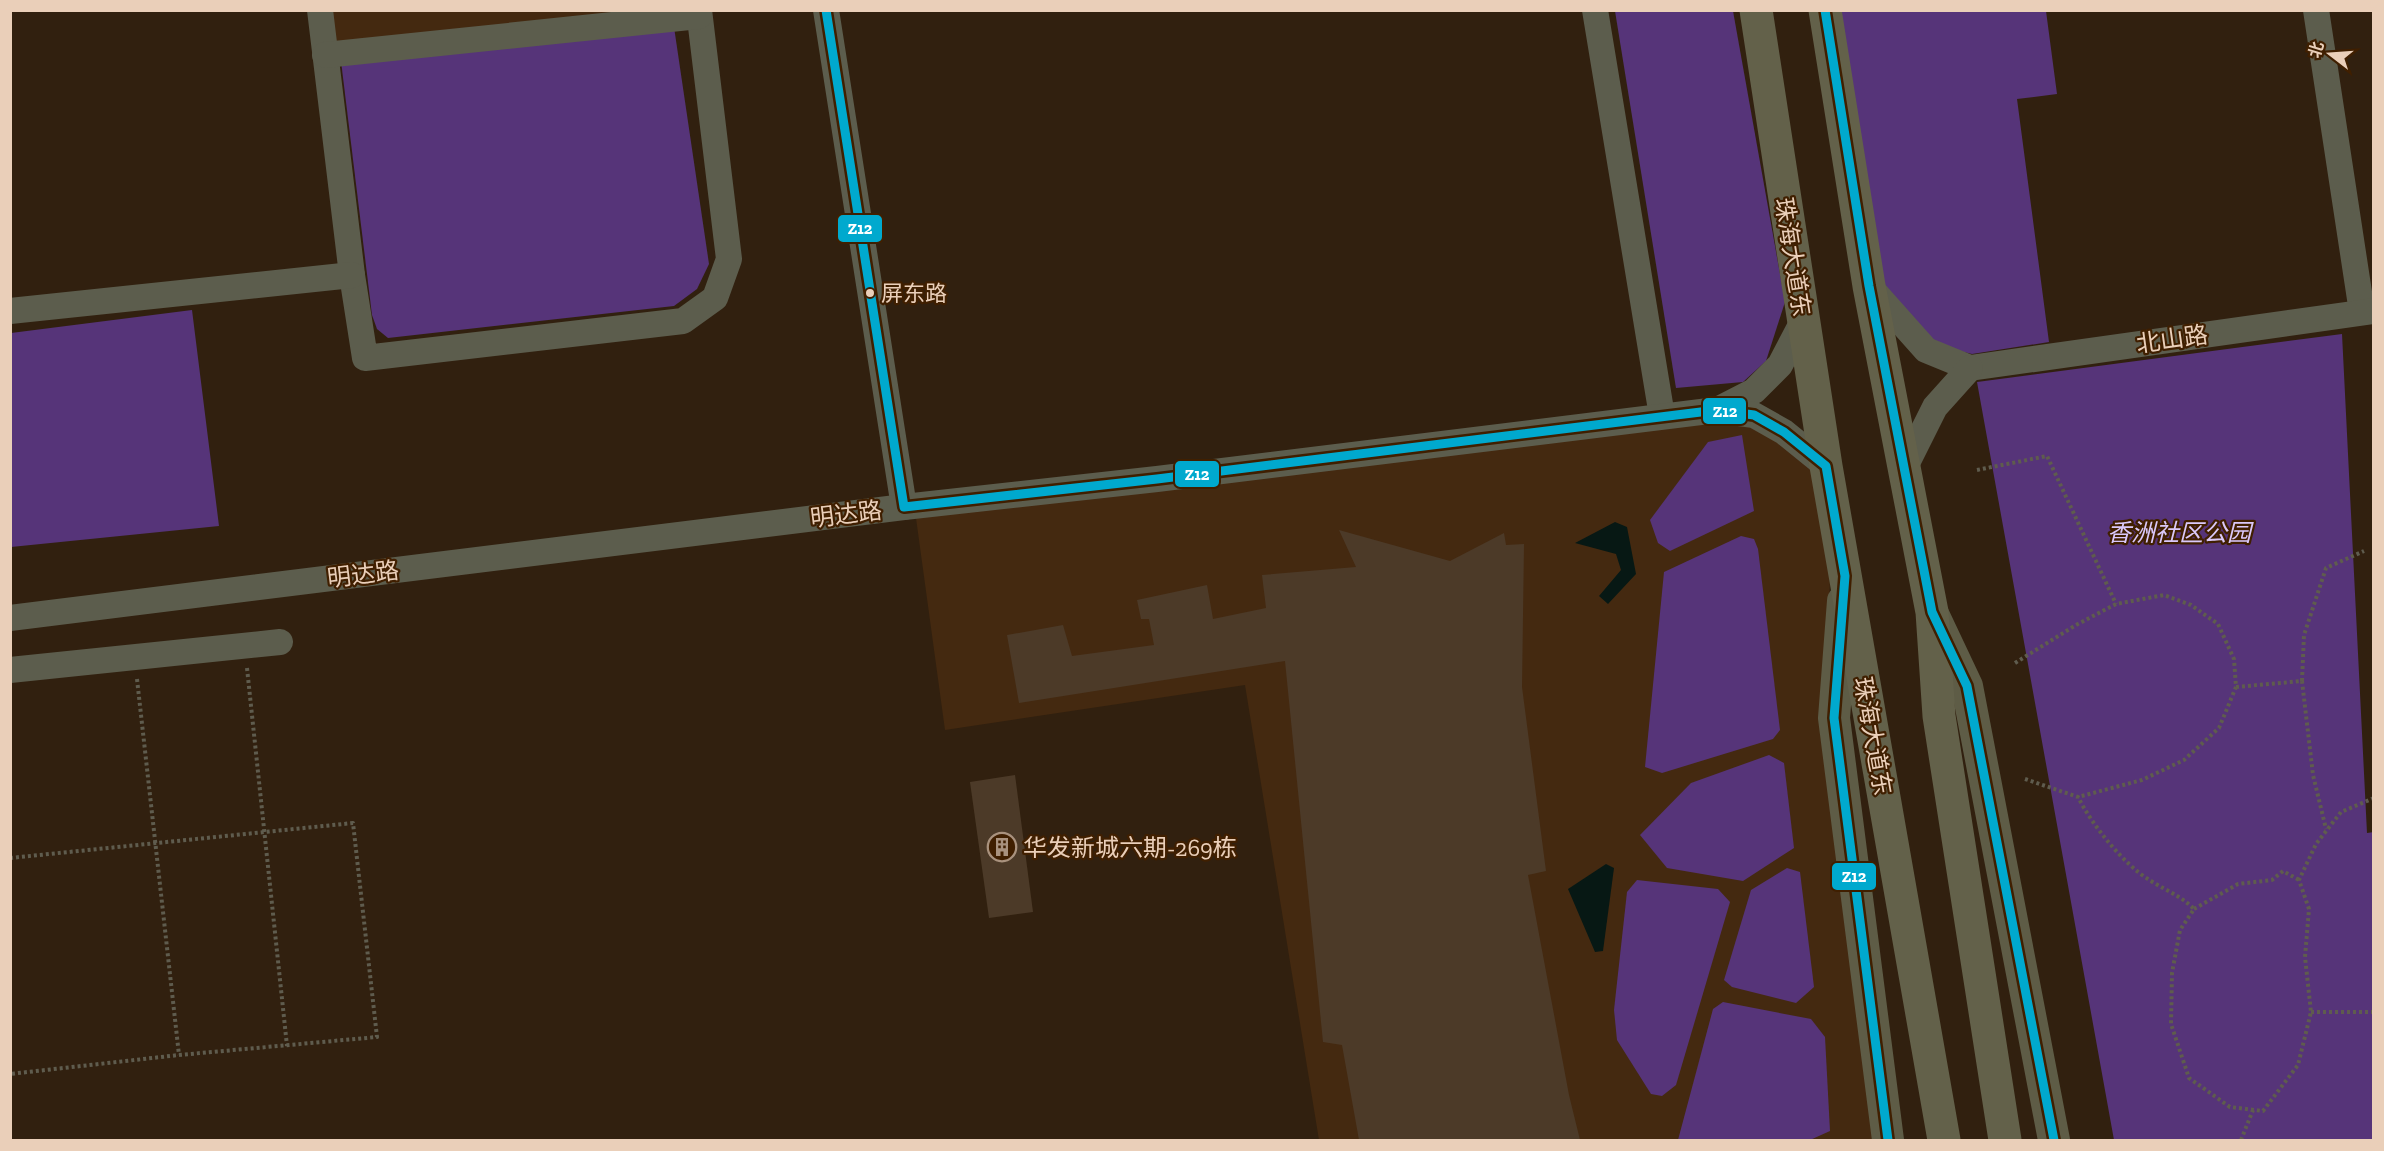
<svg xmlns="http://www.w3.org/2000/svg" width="2384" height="1151" viewBox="0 0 2384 1151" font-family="'Zilla Slab','Noto Sans SC',serif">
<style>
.built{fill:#442910}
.green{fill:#563479}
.water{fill:#071814}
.building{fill:#4c3a28}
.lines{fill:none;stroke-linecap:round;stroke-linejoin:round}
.path{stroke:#5f5c4e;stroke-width:4;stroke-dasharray:3 3;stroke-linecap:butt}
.minor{stroke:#5c5d4d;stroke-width:26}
.major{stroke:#5e5c46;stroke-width:32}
.highway{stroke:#63614a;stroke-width:33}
.bus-1-casing{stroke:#401f00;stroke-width:14}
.bus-1{stroke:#00a9ce;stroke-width:9}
.bus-dot{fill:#eacfb9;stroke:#401f00;stroke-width:2}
.labels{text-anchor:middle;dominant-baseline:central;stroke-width:4.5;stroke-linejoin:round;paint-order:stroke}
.bus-label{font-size:22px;fill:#eacfb9;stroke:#401f00;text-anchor:start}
.street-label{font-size:24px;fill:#eacfb9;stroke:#401f00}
.park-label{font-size:24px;font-style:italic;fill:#dac8fa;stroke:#401f00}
.poi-label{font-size:24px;fill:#eacfb9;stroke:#401f00;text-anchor:start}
.line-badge{stroke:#401f00;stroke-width:2}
.badge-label{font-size:16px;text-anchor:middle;font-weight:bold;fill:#fff}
</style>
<rect width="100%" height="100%" fill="#31200f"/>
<g class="built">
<polygon points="692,10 329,48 325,11"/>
<polygon points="1721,421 1749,425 1779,442 1818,473 1830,579 1824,720 1879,1140 1319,1140 1245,685 945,730 916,518"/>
</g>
<g class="green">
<polygon points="1615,11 1733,11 1785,302 1766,361 1743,382 1676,388"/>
<polygon points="1832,11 2046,11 2057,94 2017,99 2049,342 1972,354 1931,344 1875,283"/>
<polygon points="674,27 709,264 697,289 674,306 388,338 377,329 372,315 341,61"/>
<polygon points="192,310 219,526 11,547 11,333"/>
<polygon points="2342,334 2367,833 2374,832 2373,1140 2114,1140 1977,382"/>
<polygon points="1742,435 1754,511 1670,551 1658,543 1650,520 1708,442"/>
<polygon points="1741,536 1754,539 1758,549 1780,730 1773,739 1662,773 1645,767 1664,572"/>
<polygon points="1769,755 1784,763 1794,848 1743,881 1667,868 1640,835 1691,783"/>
<polygon points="1787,868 1800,872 1814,987 1796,1003 1732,987 1724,980 1751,890"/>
<polygon points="1637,880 1718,889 1730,902 1676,1085 1662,1096 1651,1094 1617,1040 1614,1010 1627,892"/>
<polygon points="1723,1002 1811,1019 1825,1037 1830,1131 1810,1140 1678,1140 1713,1009"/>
</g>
<g class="water">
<polygon points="1615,522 1627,527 1636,574 1608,604 1599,596 1621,570 1616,554 1575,543"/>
<polygon points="1606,864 1614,868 1603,951 1595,952 1568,889"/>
</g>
<g class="building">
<polygon points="1339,530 1450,561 1504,533 1506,545 1524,544 1522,687 1546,871 1528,875 1569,1095 1580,1140 1359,1140 1342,1045 1323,1042 1285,661 1019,703 1007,635 1063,625 1072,656 1154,645 1149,619 1141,619 1137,600 1207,585 1213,619 1266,608 1262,575 1356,567"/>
<polygon points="1015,775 1033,912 989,918 970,782"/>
</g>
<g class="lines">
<g class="path">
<polyline points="1977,470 2047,456 2116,604"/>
<polyline points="2015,663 2076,625 2116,604 2164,595 2191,605 2218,624 2234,659 2236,687 2219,728 2184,760 2142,780 2078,797"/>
<polyline points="247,668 287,1046"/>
<polyline points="137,679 179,1055"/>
<polyline points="2302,681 2304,635 2326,568 2364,551"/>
<polyline points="2236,687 2302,681 2313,775 2326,829"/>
<path d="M2025,779L2078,797C2092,825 2124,865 2151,881C2167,891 2181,896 2194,909L2180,930L2172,973L2171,1024L2189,1078L2230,1107L2263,1111L2298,1065L2311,1012L2305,957L2309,909L2299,880L2316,844L2341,812L2374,798"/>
<polyline points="10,858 353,823 377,1037 179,1055 10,1074"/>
<polyline points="2194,909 2238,884 2272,880 2283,871 2299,880"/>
<polyline points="2311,1012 2374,1012"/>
<polyline points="2241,1140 2253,1110"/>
</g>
<g class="minor">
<polyline points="320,10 352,275 365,358 683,321 715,298 729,259 699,10"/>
<polyline points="826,10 904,507"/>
<polyline points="1595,10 1662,416"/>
<polyline points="2316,10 2362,312"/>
<polyline points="325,55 699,16"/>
<polyline points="1869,286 1926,350 1970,368 2374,311"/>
<polyline points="10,311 352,275"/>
<polyline points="1717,410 1754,391 1780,365 1803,321"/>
<polyline points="1904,469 1935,407 1970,368"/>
<polyline points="10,618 904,507 1157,479 1717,410 1754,415 1784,432 1826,466"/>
<polyline points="10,670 280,642"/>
</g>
<g class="major">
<polyline points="1843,601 1834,718 1888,1140"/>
<polyline points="1933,614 1967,686 2054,1140"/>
</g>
<g class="highway">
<polyline points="1756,10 1826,466 1944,1140"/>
<polyline points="1825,10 1869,286 1932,612 1939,716 2005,1140"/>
</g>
<g class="bus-1-casing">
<g id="bus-1">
<polyline points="826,10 904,507 1157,479 1717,410 1754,415 1784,432 1826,466 1845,576 1834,718 1888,1140"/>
<polyline points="1825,10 1869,286 1932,612 1967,686 2054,1140"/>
</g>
</g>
<use href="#bus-1" class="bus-1"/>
</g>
<defs>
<g id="building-ring" transform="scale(1.5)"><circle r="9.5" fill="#401f00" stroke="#a9927e" stroke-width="1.5"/><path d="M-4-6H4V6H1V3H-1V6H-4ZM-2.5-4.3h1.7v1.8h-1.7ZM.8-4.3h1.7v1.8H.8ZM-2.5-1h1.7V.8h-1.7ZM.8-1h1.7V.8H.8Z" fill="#a9927e"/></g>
</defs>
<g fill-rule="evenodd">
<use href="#building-ring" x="1002" y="847"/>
</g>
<circle class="bus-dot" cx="870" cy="293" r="5"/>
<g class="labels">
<g class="bus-label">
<text x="881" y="293">屏东路</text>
</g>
<g class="street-label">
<text transform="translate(1793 257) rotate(81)">珠海大道东</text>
<text transform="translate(2172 339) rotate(-8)">北山路</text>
<text transform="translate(846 514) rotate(-7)">明达路</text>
<text transform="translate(363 574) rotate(-7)">明达路</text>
<text transform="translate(1873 736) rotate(80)">珠海大道东</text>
</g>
<g class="park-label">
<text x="2179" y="532">香洲社区公园</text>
</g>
<g class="poi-label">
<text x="1023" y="847">华发新城六期-269栋</text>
</g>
</g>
<g class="line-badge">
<rect x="837" y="214" width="46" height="29" rx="6" fill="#00a9ce"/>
<rect x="1702" y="397" width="45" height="28" rx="6" fill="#00a9ce"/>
<rect x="1174" y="460" width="46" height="28" rx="6" fill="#00a9ce"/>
<rect x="1831" y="862" width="46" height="29" rx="6" fill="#00a9ce"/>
</g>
<g class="badge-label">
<text x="860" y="234">Z12</text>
<text x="1725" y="417">Z12</text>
<text x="1197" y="480">Z12</text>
<text x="1854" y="882">Z12</text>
</g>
<rect width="2384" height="1151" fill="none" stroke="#eacfb9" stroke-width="24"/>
<g transform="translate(2330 54) rotate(287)" stroke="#401f00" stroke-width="4.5" paint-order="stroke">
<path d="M0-4.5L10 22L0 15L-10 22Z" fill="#eacfb9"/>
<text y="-9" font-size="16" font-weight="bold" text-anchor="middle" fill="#eacfb9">北</text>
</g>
</svg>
